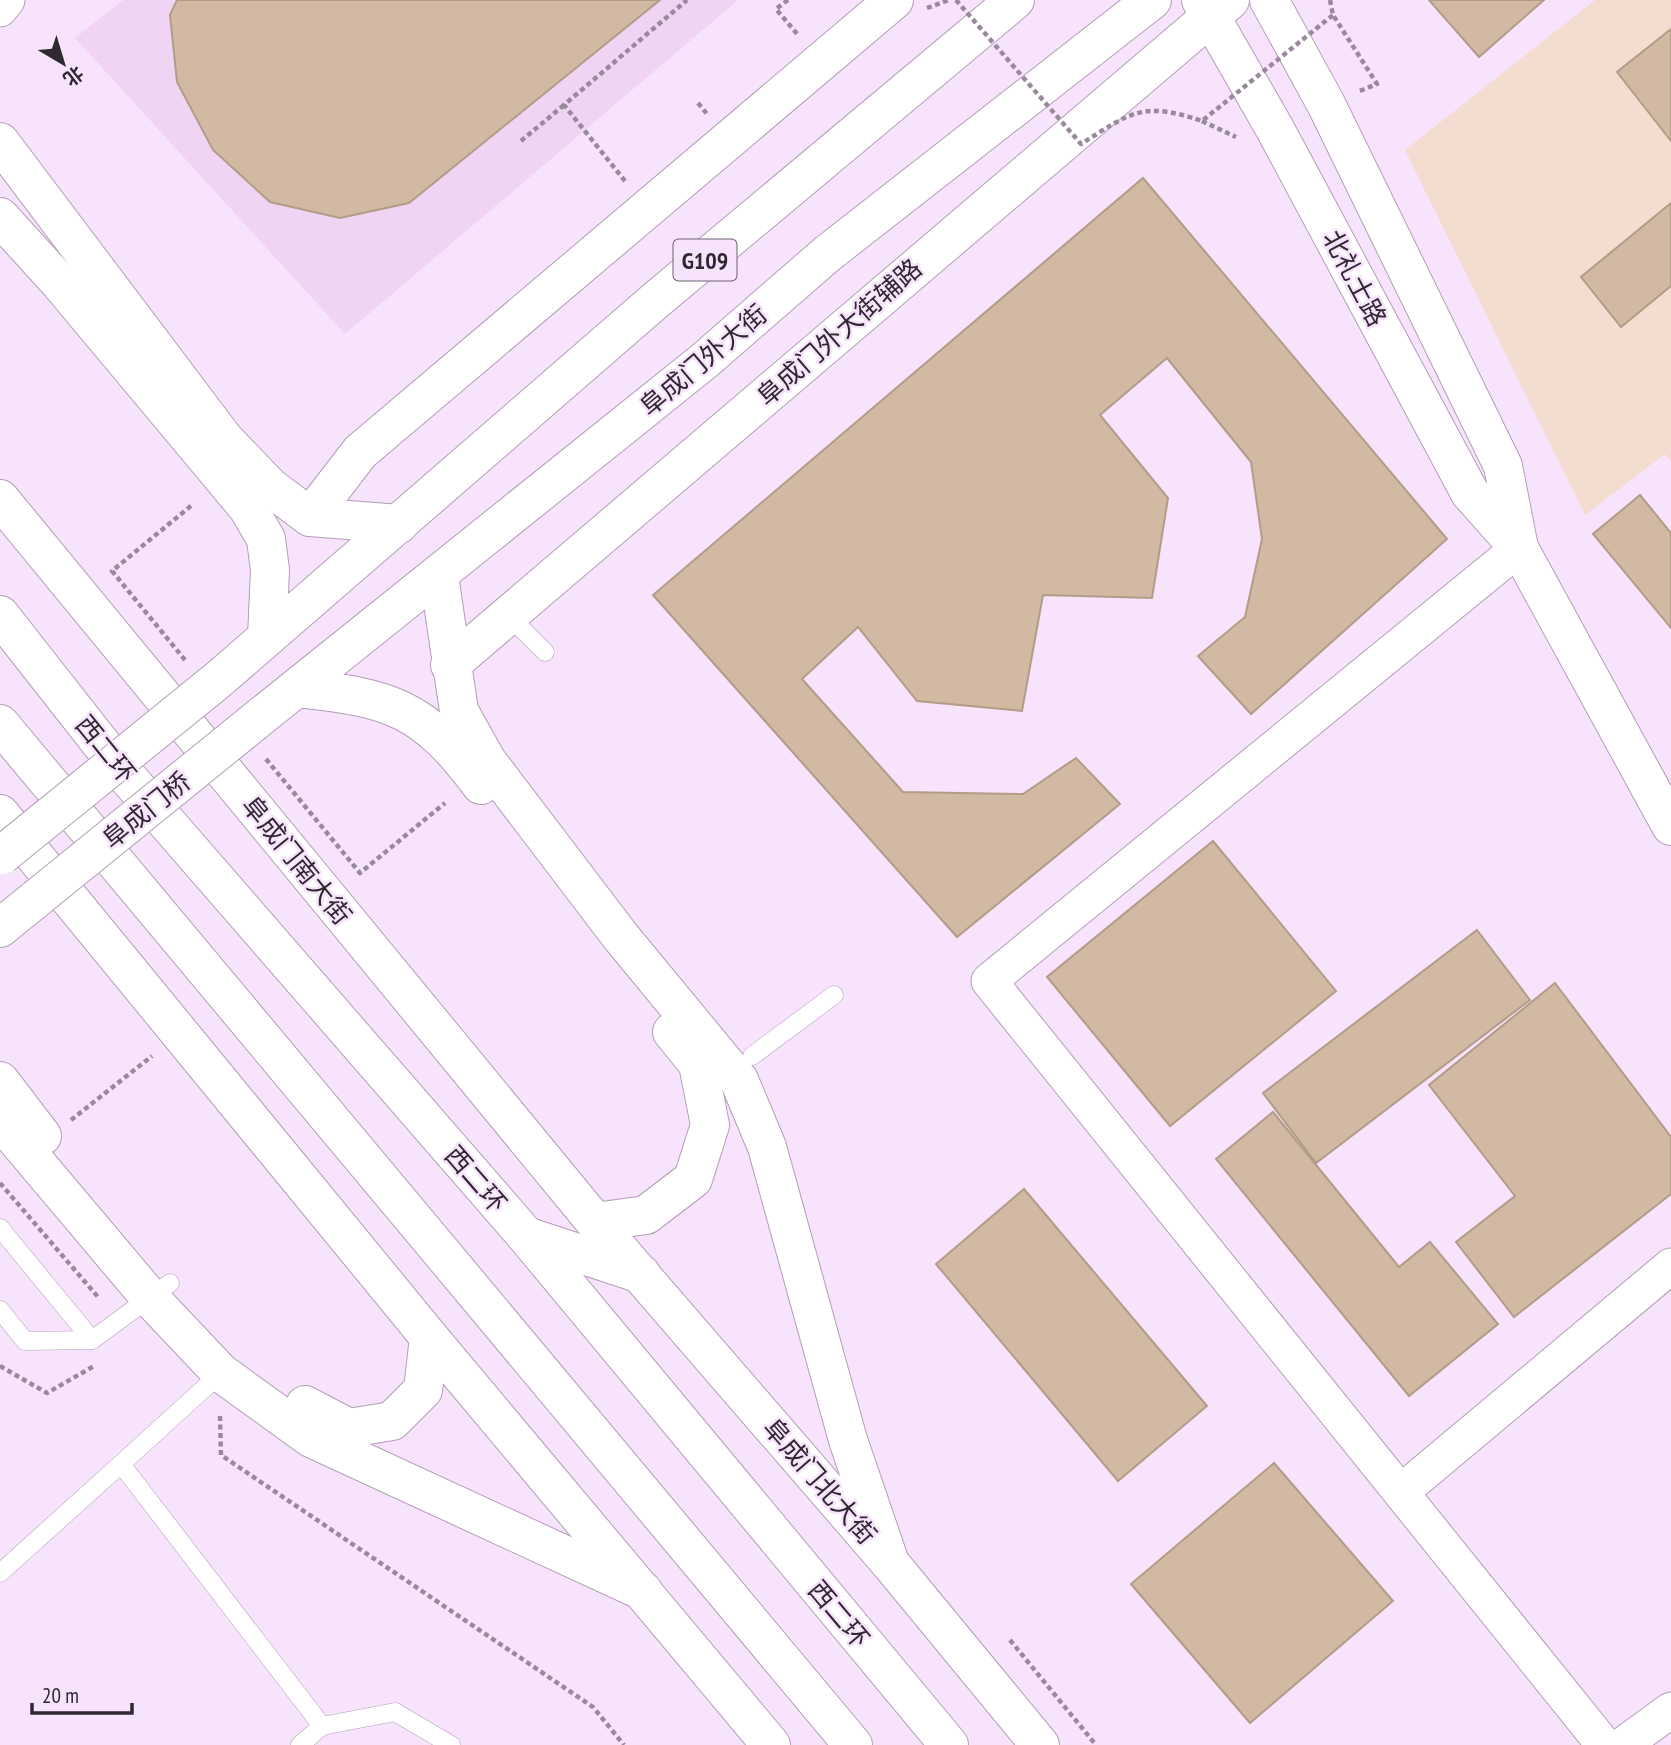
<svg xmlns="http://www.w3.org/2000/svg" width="1671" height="1745" viewBox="0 0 1671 1745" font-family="'PT Sans Narrow','Noto Sans SC',sans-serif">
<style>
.built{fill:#efd5f3}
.medical{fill:#f3dcd0}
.building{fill:#d1b9a3;stroke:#b39c87;stroke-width:2}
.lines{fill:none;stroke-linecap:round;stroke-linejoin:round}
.lane-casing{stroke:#b29eb5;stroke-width:19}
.street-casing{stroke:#b29eb5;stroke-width:37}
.secondary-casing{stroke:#b29eb5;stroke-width:40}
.primary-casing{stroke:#b29eb5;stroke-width:40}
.highway-casing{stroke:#b29eb5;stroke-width:40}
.path{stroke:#998a9b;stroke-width:4.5;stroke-dasharray:5 3.5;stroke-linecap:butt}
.lane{stroke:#fff;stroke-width:18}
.street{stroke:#fff;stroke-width:35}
.secondary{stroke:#fff;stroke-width:38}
.primary{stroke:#fff;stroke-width:38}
.highway{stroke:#fff;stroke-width:38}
.primary-bridge-casing{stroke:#b29eb5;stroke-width:40;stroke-linecap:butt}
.path-bridge{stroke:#998a9b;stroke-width:4.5;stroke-dasharray:5 3.5;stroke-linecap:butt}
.primary-bridge{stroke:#fff;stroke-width:38}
.labels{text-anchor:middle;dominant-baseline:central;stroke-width:5;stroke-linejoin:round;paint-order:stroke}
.shield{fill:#f8e3fc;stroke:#6c606e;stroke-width:2}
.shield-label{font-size:24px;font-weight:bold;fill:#302831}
.street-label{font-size:26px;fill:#302831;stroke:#f8e3fc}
</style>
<rect width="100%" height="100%" fill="#f8e3fc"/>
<polygon class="built" points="123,0 738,0 345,334 75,38"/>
<polygon class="medical" points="1595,0 1671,0 1671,462 1665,454 1585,515 1405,150"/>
<g class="building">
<polygon points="177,0 660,0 409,203 340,218 270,202 213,150 177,82 170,15"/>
<polygon points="1429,0 1544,0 1479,57"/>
<polygon points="1671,29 1671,141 1617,72"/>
<polygon points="1143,178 1447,539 1251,714 1198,656 1245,617 1262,539 1251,462 1167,358 1100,415 1168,498 1152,598 1043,595 1022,711 917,701 858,627 802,679 903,792 1023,794 1076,758 1120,804 957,937 653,595"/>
<polygon points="1671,203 1671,286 1621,327 1581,277"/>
<polygon points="1640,495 1671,533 1671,628 1593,534"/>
<polygon points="1213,841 1336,991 1170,1126 1047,977"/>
<polygon points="1477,930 1530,1000 1316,1163 1263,1093"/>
<polygon points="1555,983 1671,1137 1671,1194 1514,1317 1456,1242 1515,1196 1429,1085"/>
<polygon points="1273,1112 1399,1267 1430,1242 1498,1324 1409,1396 1216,1159"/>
<polygon points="1024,1189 1207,1406 1118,1481 936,1264"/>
<polygon points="1274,1463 1393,1601 1250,1723 1131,1584"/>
</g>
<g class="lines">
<g class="lane-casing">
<g id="lane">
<polyline points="509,616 545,652"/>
<polyline points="752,1056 834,995"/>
<polyline points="0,1228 92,1340"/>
<polyline points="0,1310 25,1341 92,1340 170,1283"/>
<polyline points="221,1373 121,1464 322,1726 395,1712 451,1745"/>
<polyline points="0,1573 121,1464"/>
<polyline points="300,1745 322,1726"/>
</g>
</g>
<g class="street-casing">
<g id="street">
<polyline points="0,9 7,0"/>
<polyline points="1519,548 989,981 1604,1745"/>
<polyline points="1401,1492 1671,1266"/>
<polyline points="1623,1745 1671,1710"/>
</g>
</g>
<g class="secondary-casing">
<g id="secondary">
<polyline points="1201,0 1275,129 1470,493 1519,548 1671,826"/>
<polyline points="1269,0 1326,104 1503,466 1519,548"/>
<polyline points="0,499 595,1222 890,1563 1040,1745"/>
<polyline points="310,517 360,452 894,0"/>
<polyline points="450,665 1230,0"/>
<polyline points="0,814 429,1337 771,1745"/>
</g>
</g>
<g class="primary-casing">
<g id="primary">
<polyline points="0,928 37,898"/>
<polyline points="0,1081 42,1136"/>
<polyline points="0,1120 151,1299 221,1373 311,1438 643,1591"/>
<polyline points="305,1405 349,1428 392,1421 423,1390 429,1337"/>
</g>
</g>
<g class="highway-casing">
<g id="highway">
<polyline points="0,142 224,439 270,487 310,517 399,524"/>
<polyline points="0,217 60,283 248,508 266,539 270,570 267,637"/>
<polyline points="439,576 459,711 487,761 621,937 739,1080 767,1147 848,1440 890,1563"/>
<polyline points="0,615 128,778 526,1236 949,1745"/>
<polyline points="219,679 656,300 1015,0"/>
<path d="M297,688C391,698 423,707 481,785"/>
<polyline points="254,722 704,361 827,254 1152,0"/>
<polyline points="0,724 853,1745"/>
<polyline points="595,1222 646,1215 693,1179 710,1125 698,1064 672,1032"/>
<polyline points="526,1236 641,1274"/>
</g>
</g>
<g class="path">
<polyline points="788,0 776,9 798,35"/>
<polyline points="1330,0 1333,15 1377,84 1357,92"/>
<polyline points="927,8 949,0"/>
<polyline points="698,103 707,114"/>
<polyline points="1202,121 1236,137"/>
<polyline points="521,141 564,105"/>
<polyline points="625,181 564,105 687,0"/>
<polyline points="185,660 112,571 192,505"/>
<polyline points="266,759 360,873 445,803"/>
<polyline points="71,1120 152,1056"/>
<polyline points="0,1183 98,1297"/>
<polyline points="0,1366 47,1393 94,1366"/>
<polyline points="220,1416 221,1455 593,1707 624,1745"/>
<polyline points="1010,1640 1096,1745"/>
</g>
<use href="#lane" class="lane"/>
<use href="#street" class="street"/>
<use href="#secondary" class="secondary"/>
<use href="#primary" class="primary"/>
<use href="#highway" class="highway"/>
<g class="primary-bridge-casing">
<g id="primary-bridge">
<polyline points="2,855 219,679"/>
<polyline points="37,898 254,722"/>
</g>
</g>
<path class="path-bridge" d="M956,0L1081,144C1131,112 1143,101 1202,121L1333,15"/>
<use href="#primary-bridge" class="primary-bridge"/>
</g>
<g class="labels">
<rect class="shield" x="673.5" y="239.5" width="63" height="41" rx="5"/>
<g class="shield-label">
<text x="705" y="260">G109</text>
</g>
<g class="street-label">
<text transform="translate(1355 278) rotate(62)">北礼士路</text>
<text transform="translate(839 332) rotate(-41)">阜成门外大街辅路</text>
<text transform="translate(703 360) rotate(-40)">阜成门外大街</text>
<text transform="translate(106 749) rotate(51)">西二环</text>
<text transform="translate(146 810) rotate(-39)">阜成门桥</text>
<text transform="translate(297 860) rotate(51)">阜成门南大街</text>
<text transform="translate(476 1179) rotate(49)">西二环</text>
<text transform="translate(820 1481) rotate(49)">阜成门北大街</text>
<text transform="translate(839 1614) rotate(50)">西二环</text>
</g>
</g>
<g transform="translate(63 63) rotate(142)" stroke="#f8e3fc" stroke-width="5" paint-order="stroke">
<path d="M0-5L12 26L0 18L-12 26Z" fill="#302831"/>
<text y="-10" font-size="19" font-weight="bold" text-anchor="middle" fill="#302831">北</text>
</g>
<path d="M32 1703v10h100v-10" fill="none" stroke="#302831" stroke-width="3.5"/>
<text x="42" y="1703" font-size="21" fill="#302831" stroke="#f8e3fc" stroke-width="5" paint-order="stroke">20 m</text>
</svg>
